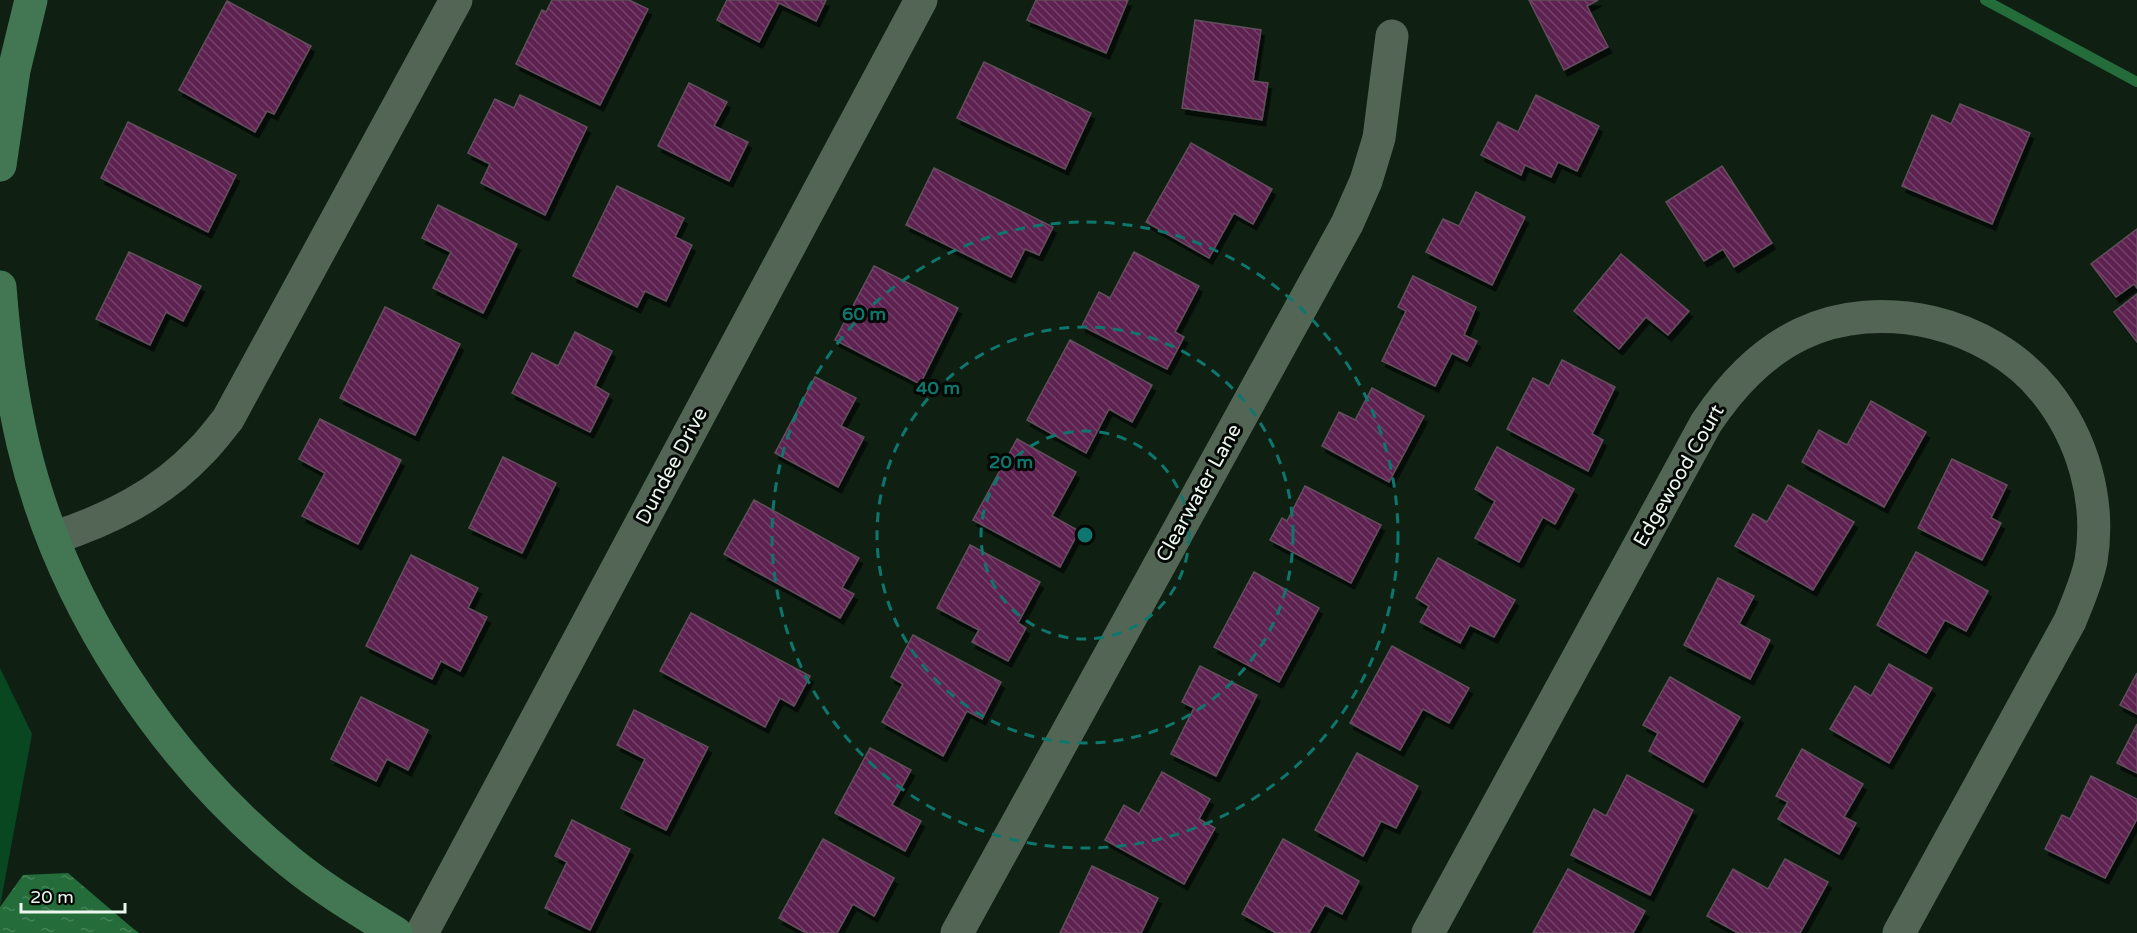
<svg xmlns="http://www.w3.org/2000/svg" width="2137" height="933" viewBox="0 0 2137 933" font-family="'Varela Round',sans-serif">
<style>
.grass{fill:#094720}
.water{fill:url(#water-ripples)}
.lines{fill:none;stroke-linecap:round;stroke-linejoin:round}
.stream{stroke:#246d3b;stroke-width:10}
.building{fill:url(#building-back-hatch);stroke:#624f5c;stroke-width:1.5;filter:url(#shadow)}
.street{stroke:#536656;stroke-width:33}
.secondary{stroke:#437754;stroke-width:33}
.ring{fill:none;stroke:#0f766e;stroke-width:3;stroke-dasharray:10 8}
.labels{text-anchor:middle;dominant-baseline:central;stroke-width:6;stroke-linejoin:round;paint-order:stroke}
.street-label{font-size:20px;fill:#ecf7ee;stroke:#030804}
.centre{fill:#0f766e;stroke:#030804;stroke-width:3}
.ring-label{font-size:18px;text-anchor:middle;font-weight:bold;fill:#0f766e;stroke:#030804;stroke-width:6;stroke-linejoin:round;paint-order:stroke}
</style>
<defs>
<pattern id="water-ripples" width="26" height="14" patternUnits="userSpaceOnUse" patternTransform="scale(1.5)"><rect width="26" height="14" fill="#246d3b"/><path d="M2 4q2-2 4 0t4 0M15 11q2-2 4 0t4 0" fill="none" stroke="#448358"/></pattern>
<pattern id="building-back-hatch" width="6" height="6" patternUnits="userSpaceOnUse" patternTransform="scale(1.5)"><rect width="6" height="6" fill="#5d204f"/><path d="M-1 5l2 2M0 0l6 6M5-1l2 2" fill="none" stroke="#744169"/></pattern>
<filter id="shadow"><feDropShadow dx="3.5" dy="6" stdDeviation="0" flood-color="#0009"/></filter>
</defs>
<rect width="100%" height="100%" fill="#0f2013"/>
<polygon class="grass" points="0,668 32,734 0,906"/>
<polygon class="water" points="68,873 130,926 139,933 0,933 0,907 23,875"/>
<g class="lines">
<polyline class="stream" points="1985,0 2137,82"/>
</g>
<g class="building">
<polygon points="552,0 629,0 648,9 600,105 516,64 542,10 546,12"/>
<polygon points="727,0 826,0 816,21 779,3 759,42 717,20"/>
<polygon points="1036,0 1128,0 1106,53 1027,20"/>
<polygon points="1529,0 1598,0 1587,6 1608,47 1564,70"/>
<polygon points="227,1 311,46 274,114 267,111 255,132 179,90"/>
<polygon points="1195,20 1261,30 1253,81 1268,83 1262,120 1182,108"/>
<polygon points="984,62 1091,113 1065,169 957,118"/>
<polygon points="689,83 727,102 714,126 748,142 729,181 658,146"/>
<polygon points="520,95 587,127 545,215 481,183 490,164 468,153 495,99 514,108"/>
<polygon points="1536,95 1599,126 1577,171 1558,162 1551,177 1525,165 1521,175 1481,155 1498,122 1518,132"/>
<polygon points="1960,104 2030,133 1992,224 1902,186 1932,115 1951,124"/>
<polygon points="128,122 236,175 208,232 101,178"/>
<polygon points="1191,143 1272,189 1253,224 1234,213 1209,258 1146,222"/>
<polygon points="1722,166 1772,243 1734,267 1723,249 1704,261 1666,202"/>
<polygon points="934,168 1053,227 1039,255 1025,249 1011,277 906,225"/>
<polygon points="617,186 684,218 675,237 692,245 666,301 645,291 637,307 573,276"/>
<polygon points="1476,192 1525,217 1492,285 1426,252 1443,219 1459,226"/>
<polygon points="438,205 517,244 483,313 433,288 451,252 422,238"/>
<polygon points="2137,229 2137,288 2134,284 2116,297 2091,264"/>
<polygon points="129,252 201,286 183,321 166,312 150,345 96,319"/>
<polygon points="1134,252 1199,286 1175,332 1184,337 1167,369 1082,326 1099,292 1110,298"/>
<polygon points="1621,254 1689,311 1668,335 1646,317 1619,349 1574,311"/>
<polygon points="874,266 958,308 920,384 835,340"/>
<polygon points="1413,276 1476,307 1464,335 1477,341 1467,361 1452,353 1435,386 1382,361 1406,311 1398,307"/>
<polygon points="2137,294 2137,342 2114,312"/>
<polygon points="385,307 460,344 415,435 340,398"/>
<polygon points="575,332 612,351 595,386 609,394 590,432 512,393 532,353 558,366"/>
<polygon points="1070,340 1152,385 1132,422 1109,409 1086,453 1027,420"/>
<polygon points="1562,360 1615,387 1592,434 1603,440 1588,471 1507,429 1533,378 1549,386"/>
<polygon points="815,377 856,398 841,426 864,437 838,487 775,453"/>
<polygon points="1372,388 1424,416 1389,482 1322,446 1339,412 1355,420"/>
<polygon points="1871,401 1926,432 1884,507 1802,462 1819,430 1847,445"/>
<polygon points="320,419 401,460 358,544 302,516 325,473 299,459"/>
<polygon points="1017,439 1076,472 1052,516 1079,531 1060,567 973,520"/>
<polygon points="1497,447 1574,489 1555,524 1543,517 1519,562 1475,538 1495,501 1475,489"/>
<polygon points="503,457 556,483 522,553 469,528"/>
<polygon points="1952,459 2007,485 1991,518 2001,523 1982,560 1918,528"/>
<polygon points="1788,485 1854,522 1813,590 1735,546 1753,514 1767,522"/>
<polygon points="1305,486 1381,525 1351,583 1270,540 1282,518 1287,521"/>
<polygon points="754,500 859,558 842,588 854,594 840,618 724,554"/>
<polygon points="970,545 1040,582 1018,623 1026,628 1008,661 972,642 979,630 937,608"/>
<polygon points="1916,552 1988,591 1966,631 1945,620 1926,653 1877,625"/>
<polygon points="411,555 478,588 468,608 487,617 460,671 441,661 432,679 366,646"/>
<polygon points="1438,558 1515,600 1494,637 1470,625 1460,643 1420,622 1429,606 1416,598"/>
<polygon points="1254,572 1319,608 1279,682 1214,647"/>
<polygon points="1718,578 1754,596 1739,624 1770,640 1750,679 1684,645"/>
<polygon points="691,613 810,676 794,706 780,698 765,727 660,671"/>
<polygon points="913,635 1001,682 982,719 967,711 943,756 882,722 903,684 891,677"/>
<polygon points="1392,646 1469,688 1449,723 1423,709 1400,750 1350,723"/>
<polygon points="1889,664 1932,688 1889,763 1830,729 1855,686 1871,696"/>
<polygon points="1200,666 1257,695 1216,776 1171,754 1194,708 1182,702"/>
<polygon points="2137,673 2137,714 2120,705"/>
<polygon points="1670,677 1740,717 1703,782 1649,751 1658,733 1643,725"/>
<polygon points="361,697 428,730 408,770 387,759 376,781 331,759"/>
<polygon points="634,710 708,747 666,830 621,808 645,759 617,745"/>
<polygon points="2137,724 2137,773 2117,763"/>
<polygon points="870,748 911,770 892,805 921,821 905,851 835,813"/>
<polygon points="1802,749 1863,784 1844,817 1856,823 1839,854 1778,819 1788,802 1776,796"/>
<polygon points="1357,753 1418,786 1396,828 1381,821 1363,856 1315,830"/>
<polygon points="1162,772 1210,799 1199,819 1215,828 1184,884 1105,840 1124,805 1139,814"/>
<polygon points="1627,775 1693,810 1650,895 1571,855 1594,809 1606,816"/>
<polygon points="2091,776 2137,799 2137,819 2105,878 2045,849 2062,815 2070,819"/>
<polygon points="572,820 630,849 590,930 545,908 567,862 555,856"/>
<polygon points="823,839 894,878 874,916 853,904 837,933 806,933 779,918"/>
<polygon points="1283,839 1359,881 1342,914 1325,905 1309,933 1276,933 1242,914"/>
<polygon points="1785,859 1828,882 1800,933 1738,933 1707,916 1733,869 1768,889"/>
<polygon points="1092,866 1158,898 1141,933 1060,933"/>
<polygon points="1568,869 1645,911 1633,933 1533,933"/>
</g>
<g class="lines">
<g class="street">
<path d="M53,538C108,520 160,495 201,451C211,441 219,430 228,419L456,0"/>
<polyline points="422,933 921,0"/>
<polyline points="957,933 1347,224 1366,181 1379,138 1392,36"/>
<path d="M1428,933L1706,423C1731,386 1760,354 1801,334C1881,296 1989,322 2045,391C2083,438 2101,501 2091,561C2087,581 2078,601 2070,621L1899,933"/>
</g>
<g class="secondary">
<polyline points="0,165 14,70 31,0"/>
<path d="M0,287C4,340 11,392 23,444C61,605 163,759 290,862C323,889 360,911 396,933"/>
</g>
</g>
<g class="ring">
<circle cx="1085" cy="535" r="104"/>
<circle cx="1085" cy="535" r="208"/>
<circle cx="1085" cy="535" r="313"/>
</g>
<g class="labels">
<g class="street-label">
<text transform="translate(672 466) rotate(-62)">Dundee Drive</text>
<text transform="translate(1679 476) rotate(-60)">Edgewood Court</text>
<text transform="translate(1199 493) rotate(-61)">Clearwater Lane</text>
</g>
</g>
<circle cx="1085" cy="535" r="9" class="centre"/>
<g class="ring-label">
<text x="864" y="320">60 m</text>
<text x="938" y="394">40 m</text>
<text x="1011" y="468">20 m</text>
</g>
<path d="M21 903v9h104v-9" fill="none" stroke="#ecf7ee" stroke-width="3"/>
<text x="30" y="903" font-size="18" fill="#ecf7ee" stroke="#030804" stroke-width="4.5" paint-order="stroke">20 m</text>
</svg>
